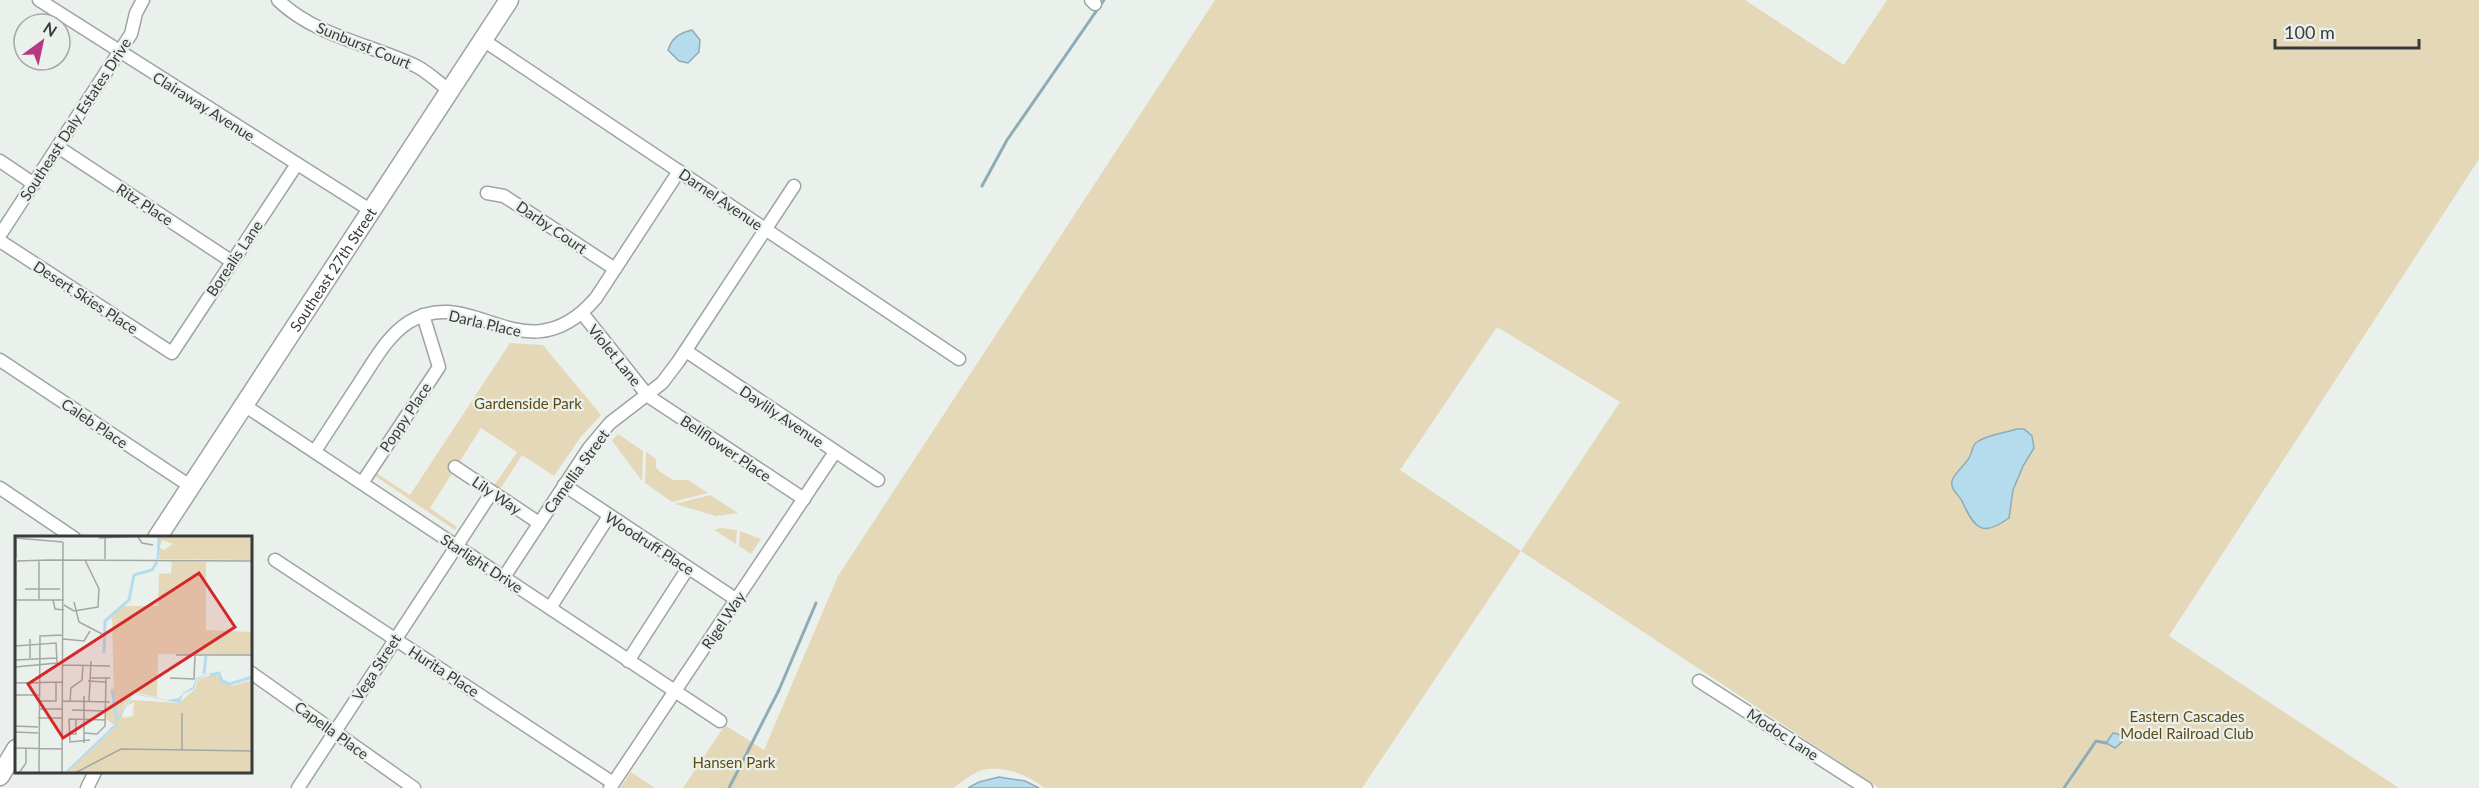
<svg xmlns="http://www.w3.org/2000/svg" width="2479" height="788" viewBox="0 0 2479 788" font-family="Lato,sans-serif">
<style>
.green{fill:#e4d8b9;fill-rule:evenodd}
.water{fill:#b4dcec;stroke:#8facb6;stroke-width:1.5}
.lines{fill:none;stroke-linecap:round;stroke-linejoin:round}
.stream{stroke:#8facb6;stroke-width:3}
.street-casing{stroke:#9ea4a0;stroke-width:15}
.primary-casing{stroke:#9ea4a0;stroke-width:21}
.street{stroke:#fff;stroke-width:12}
.primary{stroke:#fff;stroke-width:18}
.labels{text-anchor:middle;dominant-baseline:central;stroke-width:4.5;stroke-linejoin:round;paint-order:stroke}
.street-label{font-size:15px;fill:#383b39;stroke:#eaf1ec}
.park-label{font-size:15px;fill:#5f4b12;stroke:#eaf1ec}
.inset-river{fill:none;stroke:#b4dcec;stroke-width:3}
.inset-road{fill:none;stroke:#a3a8a4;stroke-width:1.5}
.view{fill:#d62828;fill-opacity:0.15;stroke:#d62828;stroke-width:3}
.inset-edge{fill:none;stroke:#383b39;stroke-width:3}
</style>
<rect width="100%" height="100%" fill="#eaf1ec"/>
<g class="green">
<path d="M1215,0H1745L1844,65L1887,0H2479V159L2169,636L2399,788H2067L2084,761L2066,788H1879L1521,551L1362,788H1045C1028,775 1004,765 982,770C972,773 961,783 953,788H683L725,725L764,750L838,576ZM1497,327L1620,402L1521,551L1400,470Z"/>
<polygon points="510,343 543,345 601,415 580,438 554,476 522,455 499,491 493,487 517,452 481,428 430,508 457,527 455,530 375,476 376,473 410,495"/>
<polygon points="618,434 643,451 642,481 613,442 612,440"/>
<polygon points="646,452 656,459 656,467 659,471 673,480 688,480 708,493 672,502 645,483"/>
<polygon points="710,495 738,513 716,516 675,504"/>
<polygon points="720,528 737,530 736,544 714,530"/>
<polygon points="740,531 761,539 751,554 739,546"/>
<polygon points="631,772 655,788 620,788"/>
</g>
<g class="water">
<path d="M692,30L700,40L699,52L688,63L679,61L668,50C672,38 679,33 692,30Z"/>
<path d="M2017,429H2024L2032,436L2034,448L2023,466L2013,490L2009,518C1982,538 1974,528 1962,501C1958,494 1950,489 1952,481C1954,473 1965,465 1969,458C1973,452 1971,446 1977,442C1987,435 2005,433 2017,429Z"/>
<polygon points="2113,733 2118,734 2124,740 2115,748 2106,743"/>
<polygon points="999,777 1025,781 1039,788 968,788 979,782"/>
</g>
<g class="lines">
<g class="stream">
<polyline points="982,186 1007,140 1104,0"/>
<polyline points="729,788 779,690 816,603"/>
<polyline points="2064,788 2096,741 2106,743"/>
</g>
<g class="street-casing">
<g id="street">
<polyline points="39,0 370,210"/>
<path d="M278,0C315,36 370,44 416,66C428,72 439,83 450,91"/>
<polyline points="1091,0 1095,4"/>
<polyline points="483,40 959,359"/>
<polyline points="58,147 231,261"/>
<polyline points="0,161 34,184"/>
<polyline points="487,193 504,196 615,269"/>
<polyline points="0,235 131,34 136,13 143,0"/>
<polyline points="0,241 172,353 297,164"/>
<polyline points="582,313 648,396 804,499"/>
<polyline points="686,351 878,480"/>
<polyline points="0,360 190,486"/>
<polyline points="244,405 720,721"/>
<path d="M315,451C330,428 345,405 360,382C374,361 387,336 409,322C472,282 526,379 596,298L679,171"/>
<polyline points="455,467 539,523"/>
<polyline points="362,483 439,367 423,315"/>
<polyline points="564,485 737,600"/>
<polyline points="0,488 74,538"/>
<polyline points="275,560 613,783"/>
<polyline points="504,577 589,448 610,423 662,383 678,362 794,186"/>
<polyline points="550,608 609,516"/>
<polyline points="628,661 688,568"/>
<polyline points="250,672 414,788"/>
<polyline points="1699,681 1866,788"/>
<polyline points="87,788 95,772"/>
<polyline points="298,788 492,492"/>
<polyline points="610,788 835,452"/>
</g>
</g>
<g class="primary-casing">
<g id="primary">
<path id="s1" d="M157,538L509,0"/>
<polyline points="0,776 16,749"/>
</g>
</g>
<use href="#street" class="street"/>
<use href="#primary" class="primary"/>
</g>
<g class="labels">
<g class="street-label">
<text transform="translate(364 45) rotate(22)">Sunburst Court</text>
<text transform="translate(204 106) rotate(32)">Clairaway Avenue</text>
<text transform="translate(75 119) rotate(-57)">Southeast Daly Estates Drive</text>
<text transform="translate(721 199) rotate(34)">Darnel Avenue</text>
<text transform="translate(145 204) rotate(33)">Ritz Place</text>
<text transform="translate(552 227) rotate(34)">Darby Court</text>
<text transform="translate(234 258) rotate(-56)">Borealis Lane</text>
<text stroke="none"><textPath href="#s1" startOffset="321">Southeast 27th Street</textPath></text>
<text transform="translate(86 297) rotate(33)">Desert Skies Place</text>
<text transform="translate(485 323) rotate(13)">Darla Place</text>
<text transform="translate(615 355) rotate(51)">Violet Lane</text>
<text transform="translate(782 416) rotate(34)">Daylily Avenue</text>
<text transform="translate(405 417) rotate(-56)">Poppy Place</text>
<text transform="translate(95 423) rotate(34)">Caleb Place</text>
<text transform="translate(726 448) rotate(34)">Bellflower Place</text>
<text transform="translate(576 471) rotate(-54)">Camellia Street</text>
<text transform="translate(497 495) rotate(34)">Lily Way</text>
<text transform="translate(650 543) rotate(33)">Woodruff Place</text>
<text transform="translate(482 563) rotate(33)">Starlight Drive</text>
<text transform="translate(723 620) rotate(-56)">Rigel Way</text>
<text transform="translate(376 667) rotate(-57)">Vega Street</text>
<text transform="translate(444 671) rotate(33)">Hurita Place</text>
<text transform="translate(332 730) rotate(36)">Capella Place</text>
<text transform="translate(1783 734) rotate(33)">Modoc Lane</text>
</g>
<g class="park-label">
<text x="528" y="403">Gardenside Park</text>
<text x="2187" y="716">Eastern Cascades<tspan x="2187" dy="17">Model Railroad Club</tspan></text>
<text x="734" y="762">Hansen Park</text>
</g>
</g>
<g transform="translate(15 536)">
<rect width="237" height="237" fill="#eaf1ec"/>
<path d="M145,0H237V24L145,23V12L149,14L158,8L147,4L145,10ZM157,25L191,26V94L237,96V119L143,118L142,161L117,156L108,172L107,182L118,180L119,166L112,170L116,164L164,167L180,153L183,143L200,138L217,150L237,144V237H52L101,190L91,183V173L99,165L97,79L108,70H143L144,38L156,37Z" fill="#e4d8b9"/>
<path d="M198,136L182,143L179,153L168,158L165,167L118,158L100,191L54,235L49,237L101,187L117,157L152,164L164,162L168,157L178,151L181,142Z" fill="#b4dcec"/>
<path class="inset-river" d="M143,23L144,0M89,117L90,85L114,64L119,39L137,34L142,26M189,138L191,120M195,139L204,137L207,145L215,148L237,141M97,153L102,184"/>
<path class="inset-road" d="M1,0V22M123,1L127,7L138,9M1,2L48,6M84,2L125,0M90,2V23M33,24L237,25M2,25L34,24M10,53H45M24,63V24M0,64H49M38,64L40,73L49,74M59,66L64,86L89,99M49,69L59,75L83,71L84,53L70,24M15,103V122M48,103L69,105L75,95M0,110L41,107L42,127L0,131M161,119H237M0,123L1,26M0,124L42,122M48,129L95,130M76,142H95M155,142L179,143L180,119M73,145L91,146M0,147L48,146M0,159H24M24,165H41V146M48,165L95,166M55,165L56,152L67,144L68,129M74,165L76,125M24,173H48M57,174L91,175M167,177V214M23,182H48M54,183L55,206L75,204M54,183L91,184M0,190L23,191M0,196L23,197M69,197L82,198L90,190L91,142M54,198H61V183M69,207V160M0,212L48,213M4,237L11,227V212M24,237L25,100L48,99M47,237L48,6M60,237L106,213L237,215"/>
<path class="view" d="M184,37L220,91L48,202L13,148Z"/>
<rect width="237" height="237" class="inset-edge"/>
</g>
<g transform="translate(42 42) rotate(33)"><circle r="28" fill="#eaf1ec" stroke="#a3a8a4" stroke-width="1.5"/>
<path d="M0-4.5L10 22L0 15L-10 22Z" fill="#b83884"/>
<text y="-9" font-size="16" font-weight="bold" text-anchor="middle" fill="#383b39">N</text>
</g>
<path d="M2275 39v9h144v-9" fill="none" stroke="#383b39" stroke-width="3"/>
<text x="2284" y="39" font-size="18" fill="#383b39" stroke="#eaf1ec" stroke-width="4.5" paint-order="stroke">100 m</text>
</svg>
